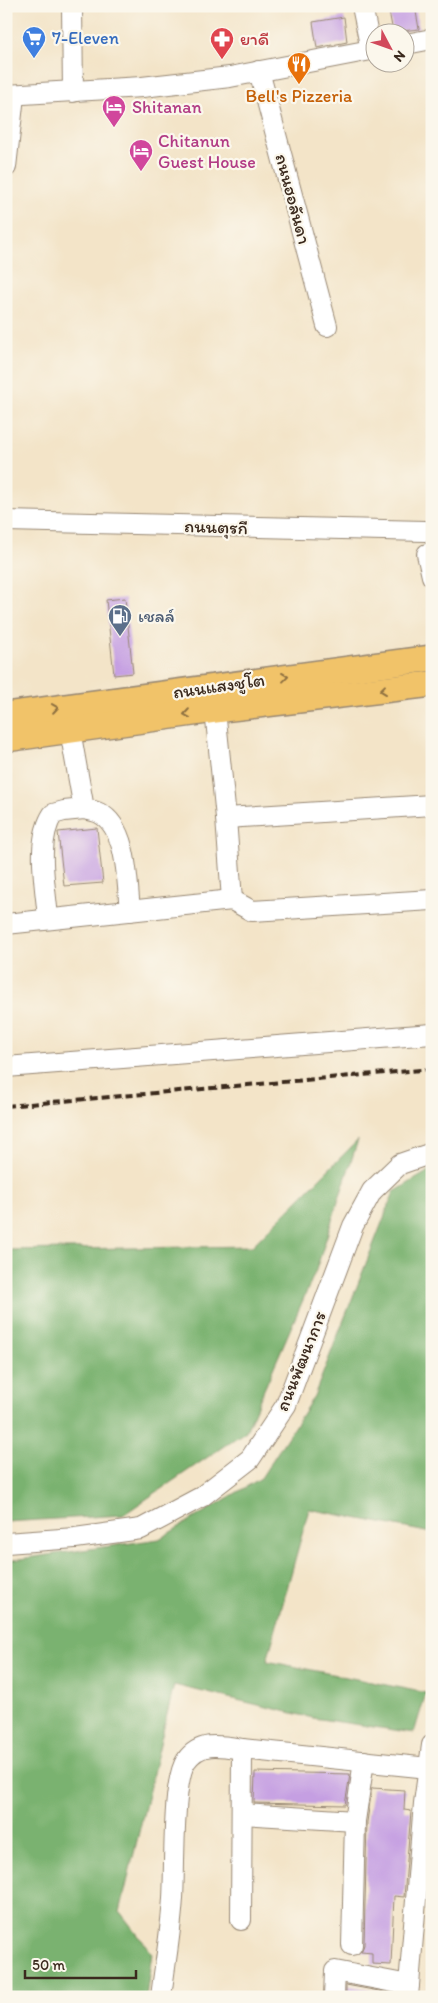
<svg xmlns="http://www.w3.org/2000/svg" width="438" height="2003" viewBox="0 0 438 2003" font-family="Itim,'Playpen Sans Thai',sans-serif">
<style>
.forest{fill:#7ab26f;stroke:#5a6e46}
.building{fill:#c59fe2}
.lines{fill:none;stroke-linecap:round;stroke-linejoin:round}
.minor-casing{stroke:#978773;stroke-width:22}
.major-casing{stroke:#978773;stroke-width:28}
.minor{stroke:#fff;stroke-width:20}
.major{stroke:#f1c369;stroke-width:25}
.rail{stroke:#3b2a1e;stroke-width:4;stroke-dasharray:8 4;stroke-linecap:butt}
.oneway{stroke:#8d6f40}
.labels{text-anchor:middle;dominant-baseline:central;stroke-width:4.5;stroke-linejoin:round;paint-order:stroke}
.shop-label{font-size:18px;fill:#366cbe;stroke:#fbf7ec;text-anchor:start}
.health-label{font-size:18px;fill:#be3a42;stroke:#fbf7ec;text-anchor:start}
.food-label{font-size:18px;fill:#c56008;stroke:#fbf7ec}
.hotel-label{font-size:18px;fill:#b23c85;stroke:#fbf7ec;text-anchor:start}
.street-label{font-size:18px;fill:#3b2a1e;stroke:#fbf7ec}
.service-label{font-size:18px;fill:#4e5e75;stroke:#fbf7ec;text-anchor:start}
</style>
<rect width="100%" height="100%" fill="#fbf7ec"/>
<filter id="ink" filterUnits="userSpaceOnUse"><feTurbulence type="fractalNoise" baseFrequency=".02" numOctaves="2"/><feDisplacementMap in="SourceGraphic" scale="10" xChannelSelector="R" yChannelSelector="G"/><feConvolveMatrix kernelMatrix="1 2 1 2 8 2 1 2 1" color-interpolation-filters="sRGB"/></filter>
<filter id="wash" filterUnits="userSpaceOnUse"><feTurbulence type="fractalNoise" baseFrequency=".0096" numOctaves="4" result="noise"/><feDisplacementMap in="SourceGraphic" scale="20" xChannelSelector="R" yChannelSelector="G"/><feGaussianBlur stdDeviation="1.12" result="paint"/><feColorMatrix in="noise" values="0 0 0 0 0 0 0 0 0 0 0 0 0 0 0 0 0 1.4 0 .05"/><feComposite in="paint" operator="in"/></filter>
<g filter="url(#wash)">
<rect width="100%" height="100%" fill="#f3e4c8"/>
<g class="forest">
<polygon points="358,1140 316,1270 246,1431 123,1515 6,1522 6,1250 252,1246"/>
<polygon points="432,1169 432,1533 309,1509 267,1661 426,1693 414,1733 313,1718 174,1685 120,1912 152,1953 146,1997 6,1997 6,1561 159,1539 261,1478 314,1396 394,1192"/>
</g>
<g id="blocks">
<g class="building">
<polygon points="388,6 415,6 419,29 393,32"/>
<polygon points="344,17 347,42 317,48 313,22"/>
<polygon points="125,598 133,673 114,675 106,600"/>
<polygon points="97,828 103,883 64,886 58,832"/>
<polygon points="255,1772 350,1774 345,1805 254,1803"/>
<polygon points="372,1788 405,1790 404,1810 411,1811 404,1897 394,1896 391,1965 372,1964 372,1953 361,1952 364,1945 367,1822"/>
<polygon points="346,1986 346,1985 390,1993 389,1997 346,1997"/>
</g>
</g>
</g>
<g filter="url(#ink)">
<use href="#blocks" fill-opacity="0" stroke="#978773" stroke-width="1"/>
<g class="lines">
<g class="minor-casing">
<g id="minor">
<polyline points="72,6 73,92"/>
<polyline points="362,6 371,50"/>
<polyline points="406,44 432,39"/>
<polyline points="259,71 327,326"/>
<polyline points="6,95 142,87 230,77 376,49"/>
<polyline points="6,167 14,96"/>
<polyline points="6,521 425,531"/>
<polyline points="427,554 432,576"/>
<polyline points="215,710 226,818 232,900"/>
<path d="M70,730L84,809C89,810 95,811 99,813C128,827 127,883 130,911"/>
<polyline points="226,818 432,805"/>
<path d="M48,919C46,888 35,841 53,814L64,811L84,809"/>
<polyline points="6,924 232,900 252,911 432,900"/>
<polyline points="6,1067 432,1034"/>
<polyline points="6,1543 75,1538 141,1529 201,1497 250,1459 286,1405 353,1226 372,1191 400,1164 432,1153"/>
<polyline points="242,1814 355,1821 364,1761"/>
<polyline points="241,1920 242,1749"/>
<polyline points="352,1945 355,1821"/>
<path d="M161,1997C165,1964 171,1931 173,1898C175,1869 172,1781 186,1761C200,1740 223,1746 242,1749L429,1768"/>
<polyline points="334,1997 335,1971 409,1985"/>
<polyline points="408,1997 424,1803 432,1745"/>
</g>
</g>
<g class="major-casing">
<g id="major">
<polyline points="6,715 432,658"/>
<polyline points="6,739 215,710 432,684"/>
</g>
</g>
<use href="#minor" class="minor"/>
<use href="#major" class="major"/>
<polyline class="rail" points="6,1106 432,1069"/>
</g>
<defs><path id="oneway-chevron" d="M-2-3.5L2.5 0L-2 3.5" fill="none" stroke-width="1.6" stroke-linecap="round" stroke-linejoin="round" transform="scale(1.25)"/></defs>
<g class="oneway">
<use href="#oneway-chevron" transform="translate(285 677) rotate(-7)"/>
<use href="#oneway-chevron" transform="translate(383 690) rotate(173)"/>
<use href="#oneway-chevron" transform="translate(55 708) rotate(-8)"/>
<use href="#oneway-chevron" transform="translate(187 714) rotate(172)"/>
</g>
</g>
<defs>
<g id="supermarket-pin" transform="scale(1.25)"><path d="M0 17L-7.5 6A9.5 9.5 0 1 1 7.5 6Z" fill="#3f7fe0" stroke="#fbf7ec"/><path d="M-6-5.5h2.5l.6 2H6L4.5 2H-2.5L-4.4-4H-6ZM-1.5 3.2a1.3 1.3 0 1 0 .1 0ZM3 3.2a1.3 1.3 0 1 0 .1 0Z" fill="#fff"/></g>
<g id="pharmacy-pin" transform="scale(1.25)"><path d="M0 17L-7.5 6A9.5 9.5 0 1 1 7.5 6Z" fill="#e0444e" stroke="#fbf7ec"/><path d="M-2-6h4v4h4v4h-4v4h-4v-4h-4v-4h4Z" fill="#fff"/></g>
<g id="restaurant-pin" transform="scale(1.25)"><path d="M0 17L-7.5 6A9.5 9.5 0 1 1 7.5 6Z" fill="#e8710a" stroke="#fbf7ec"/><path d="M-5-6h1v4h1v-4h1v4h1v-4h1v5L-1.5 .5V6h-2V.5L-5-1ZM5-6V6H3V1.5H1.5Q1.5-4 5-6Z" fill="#fff"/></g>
<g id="hotel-pin" transform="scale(1.25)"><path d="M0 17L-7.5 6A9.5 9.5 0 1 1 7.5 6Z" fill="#d1479c" stroke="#fbf7ec"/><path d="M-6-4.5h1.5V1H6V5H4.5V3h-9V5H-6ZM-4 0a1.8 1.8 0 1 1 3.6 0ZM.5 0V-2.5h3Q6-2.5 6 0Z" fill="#fff"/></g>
<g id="fuel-pin" transform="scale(1.25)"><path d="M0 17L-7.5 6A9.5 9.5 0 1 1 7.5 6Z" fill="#5c6f8a" stroke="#fbf7ec"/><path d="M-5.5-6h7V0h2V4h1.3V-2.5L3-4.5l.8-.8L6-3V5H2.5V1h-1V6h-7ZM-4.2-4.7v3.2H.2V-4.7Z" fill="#fff"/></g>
</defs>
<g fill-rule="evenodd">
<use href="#supermarket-pin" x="34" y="38"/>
<use href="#pharmacy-pin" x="222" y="39"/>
<use href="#restaurant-pin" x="299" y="64"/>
<use href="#hotel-pin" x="114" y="107"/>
<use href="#hotel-pin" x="141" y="151"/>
<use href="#fuel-pin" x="120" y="616"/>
</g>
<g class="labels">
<g class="shop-label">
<text x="52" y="38">7-Eleven</text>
</g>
<g class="health-label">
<text x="240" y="39">ยาดี</text>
</g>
<g class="food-label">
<text x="299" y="96">Bell's Pizzeria</text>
</g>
<g class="hotel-label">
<text x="132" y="107">Shitanan</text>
<text x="158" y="141">Chitanun<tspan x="158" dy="21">Guest House</tspan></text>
</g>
<g class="street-label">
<text transform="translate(293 199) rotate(75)">ถนนฮอลันดา</text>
<text transform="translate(216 527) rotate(2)">ถนนตุรกี</text>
<text transform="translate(219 686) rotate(-8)">ถนนแสงชูโต</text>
<text transform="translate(301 1361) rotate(-68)">ถนนพัฒนาการ</text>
</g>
<g class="service-label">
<text x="138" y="616">เชลล์</text>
</g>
</g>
<rect width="438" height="2003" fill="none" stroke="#fbf7ec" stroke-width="25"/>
<g transform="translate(390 48) rotate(131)"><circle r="24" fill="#fbf7ec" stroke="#aea59a"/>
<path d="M0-4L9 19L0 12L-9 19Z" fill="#d1495b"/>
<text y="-8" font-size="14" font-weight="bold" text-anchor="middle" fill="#3b2a1e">N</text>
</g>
<path d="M25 1970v8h111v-8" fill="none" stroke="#3b2a1e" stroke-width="2.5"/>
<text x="32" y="1970" font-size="15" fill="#3b2a1e" stroke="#fbf7ec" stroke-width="4" paint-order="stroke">50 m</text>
</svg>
